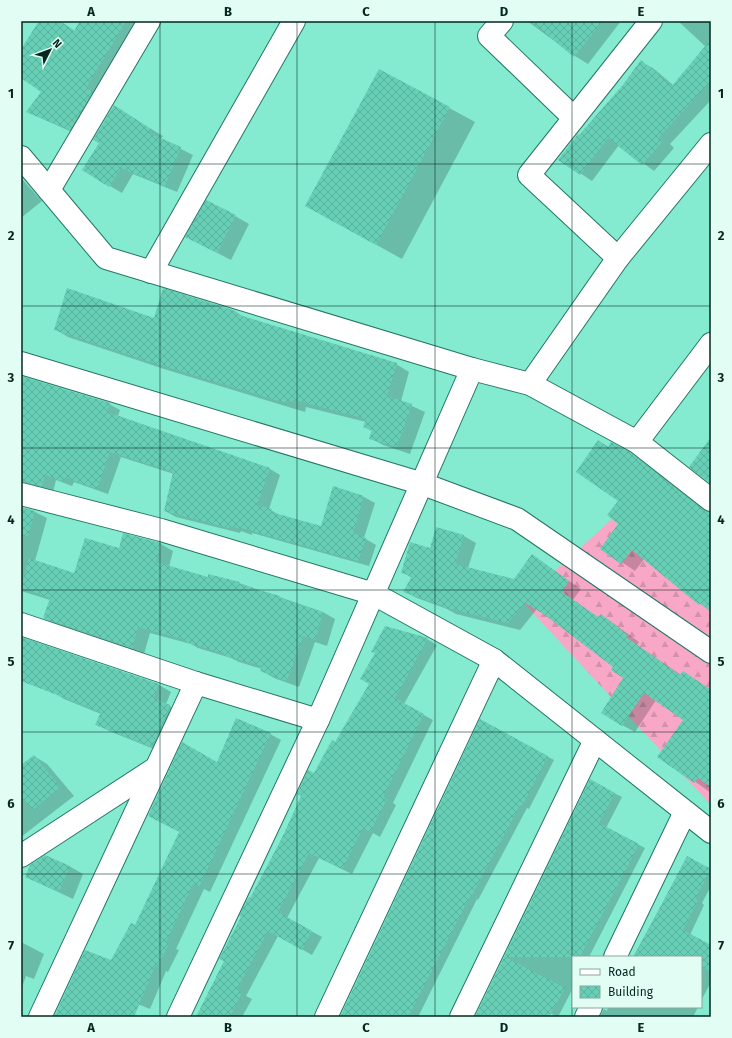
<svg xmlns="http://www.w3.org/2000/svg" width="732" height="1038" viewBox="0 0 732 1038" font-family="'Fira Sans',sans-serif">
<style>
.forest{fill:url(#forest-firs)}
.shadow{fill:#0003}
.building{fill:url(#building-cross-hatch)}
.lines{fill:none;stroke-linecap:round;stroke-linejoin:round}
.street-casing{stroke:#247664;stroke-width:24}
.street{stroke:#fff;stroke-width:22}
.grid{fill:none;stroke:#052720;stroke-width:1;stroke-opacity:0.55}
.neatline{fill:none;stroke:#052720;stroke-width:1.5}
.grid-label{font-size:13px;text-anchor:middle;font-weight:bold;fill:#052720}
</style>
<defs>
<pattern id="forest-firs" width="22" height="20" patternUnits="userSpaceOnUse"><rect width="22" height="20" fill="#f8a8c6"/><path d="M5 1l3.5 6h-7zM16 11l3.5 6h-7z" fill="#d391aa"/></pattern>
<pattern id="building-cross-hatch" width="8" height="8" patternUnits="userSpaceOnUse"><rect width="8" height="8" fill="#67cfb5"/><path d="M0 0l8 8M0 8l8-8" fill="none" stroke="#58b29b"/></pattern>
</defs>
<rect width="100%" height="100%" fill="#84ebd1"/>
<polygon class="forest" points="612,519 711,603 711,800 709,803 522,601"/>
<g class="shadow">
<polygon points="40,21 60,21 75,31 81,21 137,21 83,137 27,112 42,92 21,77 21,51"/>
<polygon points="527,21 621,21 588,64 575,56"/>
<polygon points="678,21 711,21 711,100 670,144 674,148 654,171 619,145 592,181 559,159 623,86 641,62 653,68 673,85 706,47"/>
<polygon points="379,70 475,122 402,259 306,206"/>
<polygon points="126,114 163,136 161,139 193,155 177,192 133,174 122,193 110,186"/>
<polygon points="21,178 42,201 21,218"/>
<polygon points="235,216 249,224 231,260 200,244"/>
<polygon points="236,312 245,318 396,364 409,372 401,401 425,412 410,454 383,445 370,438 372,431 364,427 366,422 306,407 305,412 164,369 68,337 55,329"/>
<polygon points="21,377 109,404 120,410 118,416 270,469 280,475 269,509 281,516 321,527 333,488 364,497 375,503 364,538 376,545 369,566 252,533 252,535 241,531 240,533 176,517 165,511 174,474 121,457 108,494 74,482 72,486 56,480 53,492 21,497"/>
<polygon points="598,441 609,447 629,453 642,461 711,513 711,612 644,559 635,571 602,549 620,524 619,500"/>
<polygon points="21,507 35,512 47,518 35,561 75,574 120,549 161,544 173,551 169,567 208,578 239,583 323,612 335,619 327,646 315,642 299,687 274,678 262,671 262,669 239,662 231,658 198,648 191,644 150,633 144,654 56,625 44,618 50,600 21,591"/>
<polygon points="464,536 476,543 468,568 514,580 532,556 581,589 573,600 599,618 601,615 613,623 639,642 637,645 681,675 683,672 711,690 711,793 659,756 684,720 656,700 635,732 622,725 624,678 614,667 545,615 537,609 520,630 456,614 447,609 417,598 404,591 412,578 402,572 431,549"/>
<polygon points="21,637 159,685 171,692 166,704 182,713 164,753 109,731 97,724 101,714 64,699 21,672"/>
<polygon points="427,639 437,645 404,704 433,720 393,803 396,805 380,837 373,833 352,874 319,858 287,918 322,937 312,955 278,936 246,996 252,999 242,1017 197,1017 225,961 251,899 314,775 336,743"/>
<polygon points="480,721 554,760 529,809 527,808 478,900 477,899 418,1017 341,1017"/>
<polygon points="270,734 281,740 210,892 204,889 176,949 179,950 168,972 166,971 150,1009 111,993 102,1017 55,1017 112,961 136,927 217,763"/>
<polygon points="34,756 47,764 74,796 21,837 21,766"/>
<polygon points="590,781 622,797 606,828 645,848 589,957 573,957 573,988 558,1017 520,999 511,1017 476,1017"/>
<polygon points="687,858 711,870 711,886 702,903 704,905 690,935 711,946 711,982 701,1001 701,957 633,957"/>
<polygon points="69,866 83,874 73,899 26,877"/>
<polygon points="21,942 44,954 34,979 26,976 21,990"/>
<polygon points="608,1007 698,1007 693,1017 600,1017 604,1009 607,1011"/>
</g>
<g class="building">
<polygon points="39,21 60,21 74,31 80,21 126,21 86,88 93,92 70,130 26,112 41,92 21,78 21,49"/>
<polygon points="530,21 603,21 574,57"/>
<polygon points="711,39 711,81 659,137 663,141 642,165 608,138 580,175 558,160 578,134 579,135 622,86 641,60 672,86"/>
<polygon points="379,69 450,107 376,245 305,206"/>
<polygon points="114,105 151,129 149,133 181,147 165,186 121,168 109,187 82,170 99,143 93,140"/>
<polygon points="206,200 236,215 217,253 185,237"/>
<polygon points="67,288 154,318 163,288 236,311 236,314 397,363 387,396 412,404 397,447 369,439 372,430 363,427 366,419 299,401 293,400 292,402 282,402 150,362 54,330"/>
<polygon points="21,376 110,403 107,412 270,468 257,505 272,509 271,512 321,526 333,486 364,496 353,533 366,538 358,561 241,528 241,529 230,526 229,528 164,511 173,472 110,452 97,489 63,477 61,481 45,475 42,486 21,482"/>
<polygon points="711,437 711,484 689,467"/>
<polygon points="598,440 608,447 611,442 630,452 703,510 711,512 711,612 700,603 699,605 632,550 621,564 600,549 618,524 607,515 618,501 576,472"/>
<polygon points="21,507 35,511 28,536 21,535"/>
<polygon points="436,527 464,535 455,564 514,579 532,554 569,581 562,592 598,617 601,614 628,635 626,637 680,675 683,671 711,690 711,787 698,778 694,783 657,757 683,720 644,693 622,726 601,713 623,678 611,670 613,667 545,615 525,603 508,623 443,607 443,606 403,592 412,576 401,573 410,542 430,548"/>
<polygon points="123,533 161,543 156,562 208,577 208,574 240,582 239,584 280,596 280,598 323,612 315,640 303,636 287,681 260,671 262,666 226,656 226,654 185,642 186,640 138,627 132,648 43,618 50,598 21,588 29,558 74,573 85,538 119,548"/>
<polygon points="385,626 428,638 395,698 424,714 383,797 387,799 370,832 363,828 342,869 309,853 278,912 312,931 302,950 268,931 237,989 242,992 230,1017 196,1017 224,961 219,959 241,917 239,916 247,900 249,897 250,898 281,840 301,796 297,794 308,770 314,773 332,740 335,742 369,684 360,679 375,653 371,652"/>
<polygon points="21,637 159,684 154,698 170,705 152,747 95,725 101,712 21,681"/>
<polygon points="236,718 271,733 199,887 193,884 166,942 169,944 157,967 155,966 134,1017 54,1017 85,950 111,960 131,923 135,925 179,832 148,816 182,742 217,762"/>
<polygon points="480,719 548,756 522,806 520,805 471,897 470,896 408,1017 340,1017"/>
<polygon points="34,755 60,787 33,810 21,796 21,765"/>
<polygon points="590,779 615,793 599,823 639,844 580,957 505,957 565,988 549,1017 475,1017"/>
<polygon points="45,855 70,866 59,892 25,877 30,865"/>
<polygon points="687,856 711,869 695,899 698,900 683,930 711,945 711,972 701,966 701,957 634,957"/>
</g>
<g class="lines">
<g class="street-casing">
<g id="street">
<polyline points="502,21 489,36 574,118"/>
<polyline points="21,157 106,258 472,369 530,384 637,442 711,500"/>
<polyline points="49,190 149,21"/>
<polyline points="618,258 529,175 651,21"/>
<polyline points="151,272 294,21"/>
<polyline points="21,363 423,484 517,519 711,652"/>
<polyline points="530,384 618,258 711,144"/>
<polyline points="637,442 711,344"/>
<polyline points="21,494 161,530 374,594 494,660 711,832"/>
<polyline points="21,624 196,683 318,720"/>
<polyline points="21,856 156,768"/>
<polyline points="615,957 685,812"/>
<polyline points="40,1017 196,683"/>
<polyline points="178,1017 318,720 472,369"/>
<polyline points="326,1017 494,660"/>
<polyline points="461,1017 595,740"/>
<polyline points="586,1017 591,1007"/>
</g>
</g>
<use href="#street" class="street"/>
</g>
<path class="grid" d="M160,21V1017M297,21V1017M435,21V1017M572,21V1017M21,164H711M21,306H711M21,448H711M21,590H711M21,732H711M21,874H711"/>
<rect width="732" height="1038" fill="none" stroke="#e1fdf4" stroke-width="44"/>
<rect x="572" y="956" width="130" height="52" fill="#e1fdf4" stroke="#89a79f"/>
<rect x="580" y="969" width="20" height="6" fill="#ffffff" stroke="#89a79f"/>
<text x="608" y="976" font-size="12" fill="#052720">Road</text>
<rect x="580" y="986" width="20" height="12" fill="url(#building-cross-hatch)" stroke="#89a79f"/>
<text x="608" y="996" font-size="12" fill="#052720">Building</text>
<g transform="translate(50 50) rotate(48)" stroke="#e1fdf4" stroke-width="3" paint-order="stroke">
<path d="M0-3L7 15L0 10L-7 15Z" fill="#052720"/>
<text y="-6" font-size="11" font-weight="bold" text-anchor="middle" fill="#052720">N</text>
</g>
<rect x="22" y="22" width="688" height="994" class="neatline"/>
<g class="grid-label">
<text x="91" y="16">A</text>
<text x="228" y="16">B</text>
<text x="366" y="16">C</text>
<text x="504" y="16">D</text>
<text x="641" y="16">E</text>
<text x="11" y="98">1</text>
<text x="721" y="98">1</text>
<text x="11" y="240">2</text>
<text x="721" y="240">2</text>
<text x="11" y="382">3</text>
<text x="721" y="382">3</text>
<text x="11" y="524">4</text>
<text x="721" y="524">4</text>
<text x="11" y="666">5</text>
<text x="721" y="666">5</text>
<text x="11" y="808">6</text>
<text x="721" y="808">6</text>
<text x="11" y="950">7</text>
<text x="721" y="950">7</text>
<text x="91" y="1032">A</text>
<text x="228" y="1032">B</text>
<text x="366" y="1032">C</text>
<text x="504" y="1032">D</text>
<text x="641" y="1032">E</text>
</g>
</svg>
